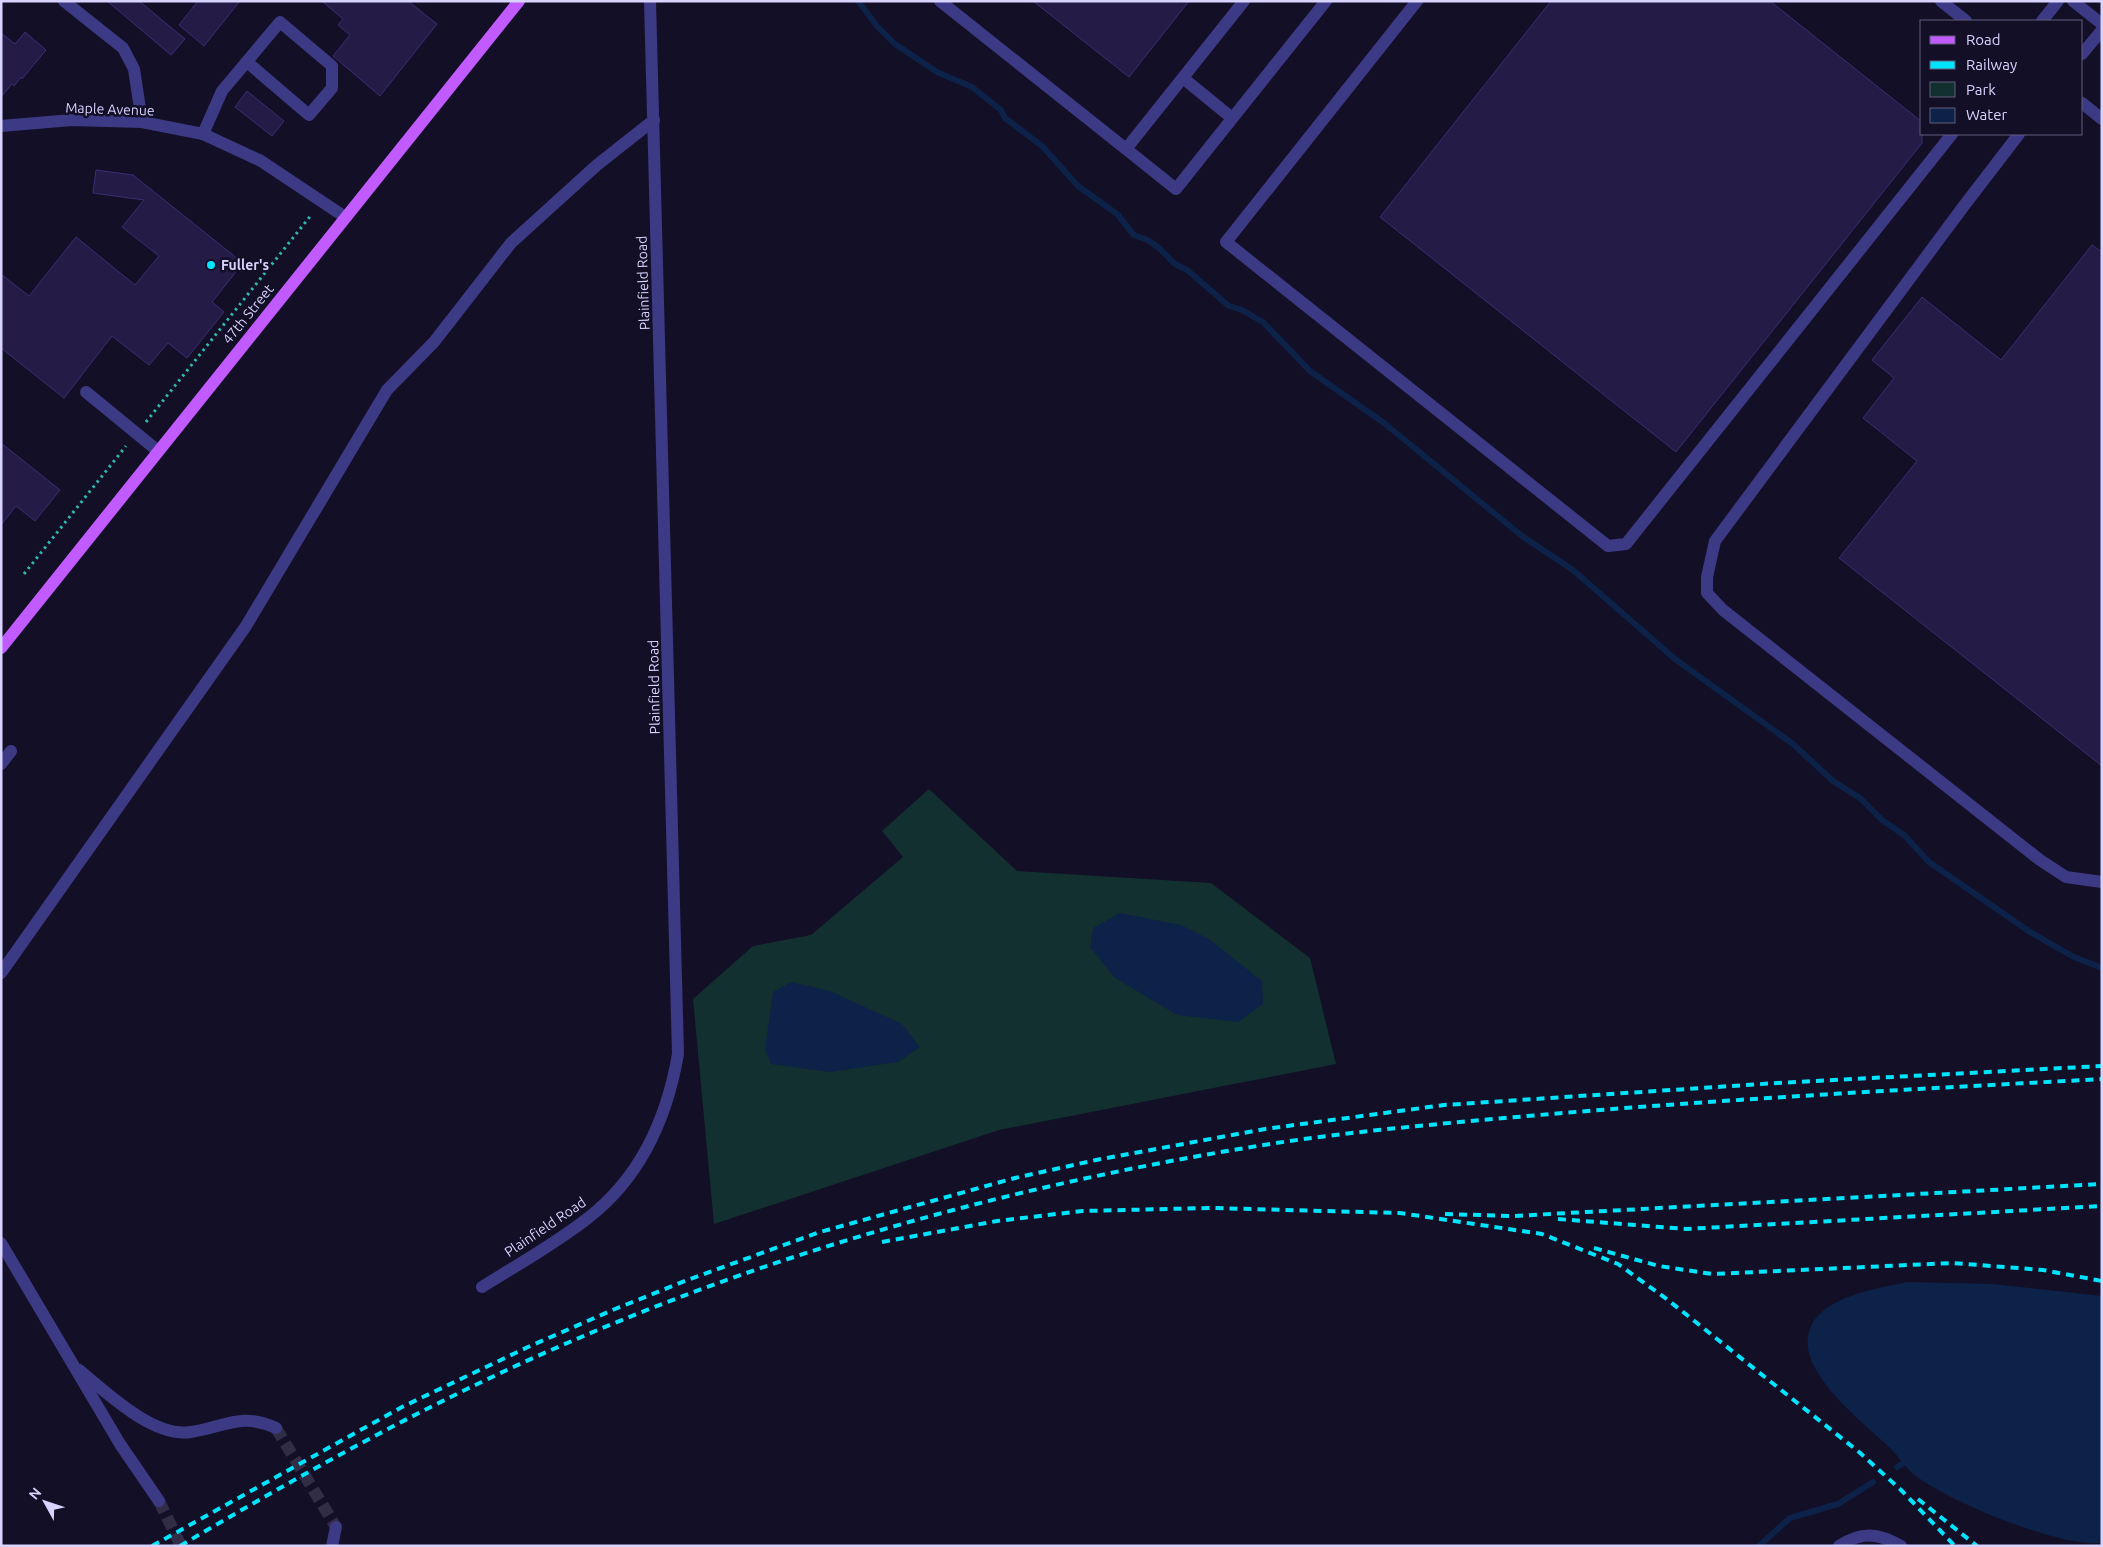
<svg xmlns="http://www.w3.org/2000/svg" width="2103" height="1547" viewBox="0 0 2103 1547" font-family="Ubuntu,sans-serif">
<style>
.green{fill:#12302f}
.water{fill:#0c2248}
.lines{fill:none;stroke-linecap:round;stroke-linejoin:round}
.stream{stroke:#0c2248;stroke-width:6}
.building{fill:#241b47;stroke:#3b2d73}
.minor-tunnel{stroke:#312d47;stroke-width:12;stroke-dasharray:12 6;stroke-linecap:butt}
.path{stroke:#2fb8b0;stroke-width:3;stroke-dasharray:2.5 4;stroke-linecap:butt}
.minor{stroke:#3d3a85;stroke-width:12}
.major{stroke:#c25bff;stroke-width:12}
.rail{stroke:#00e5ff;stroke-width:4;stroke-dasharray:8 6;stroke-linecap:butt}
.poi-dot{fill:#00e5ff;stroke:#130f26;stroke-width:2}
.labels{text-anchor:middle;dominant-baseline:central;stroke-width:5;stroke-linejoin:round;paint-order:stroke}
.street-label{font-size:14px;fill:#d9d4ff;stroke:#130f26}
.poi-label{font-size:14px;font-weight:bold;fill:#d9d4ff;stroke:#130f26;text-anchor:start}
</style>
<rect width="100%" height="100%" fill="#130f26"/>
<polygon class="green" points="929,789 1017,871 1211,883 1310,958 1336,1064 999,1130 714,1224 693,999 753,946 811,935 903,857 882,831"/>
<g class="water">
<polygon points="1120,913 1181,925 1209,939 1262,981 1263,1004 1238,1022 1177,1015 1115,978 1090,947 1093,928"/>
<polygon points="791,982 830,991 902,1024 920,1047 898,1062 830,1072 771,1064 765,1049 773,992"/>
<path d="M1908,1282L1992,1284L2102,1296V1543C2058,1547 1952,1503 1916,1476C1905,1468 1898,1455 1888,1446C1862,1421 1794,1370 1810,1329C1822,1296 1879,1288 1908,1282Z"/>
</g>
<g class="lines">
<g class="stream">
<polyline points="858,1 877,26 895,44 937,72 972,87 1001,110 1005,118 1042,146 1078,186 1117,214 1134,235 1148,240 1159,248 1175,264 1187,270 1229,306 1242,310 1263,322 1310,371 1384,423 1522,536 1573,570 1675,659 1793,744 1833,781 1860,798 1882,820 1904,835 1929,862 2030,932 2074,957 2102,968"/>
<polyline points="1897,1467 1904,1463"/>
<polyline points="1759,1546 1790,1518 1838,1504 1873,1482"/>
</g>
</g>
<g class="building">
<polygon points="107,1 139,1 185,39 171,55"/>
<polygon points="198,1 240,1 204,46 179,25"/>
<polygon points="322,1 408,1 437,24 380,96 333,56 350,35 338,25 343,19"/>
<polygon points="1033,1 1189,1 1129,77"/>
<polygon points="1551,1 1770,1 1922,122 1922,143 1676,452 1380,217"/>
<polygon points="25,32 46,50 22,79 21,77 14,86 12,84 1,97 1,33 15,44"/>
<polygon points="247,91 284,121 272,136 235,107"/>
<polygon points="96,170 133,175 243,263 212,302 224,312 187,358 168,343 149,365 112,336 64,398 1,348 1,274 29,296 76,237 135,285 159,256 122,227 144,200 93,193"/>
<polygon points="2092,245 2102,252 2102,766 1839,558 1917,461 1863,418 1894,378 1872,360 1922,297 2001,360"/>
<polygon points="1,443 60,490 35,521 16,506 1,525"/>
</g>
<g class="lines">
<g class="minor-tunnel">
<polyline points="276,1428 336,1527"/>
<polyline points="159,1501 181,1546"/>
</g>
<g class="path">
<polyline points="146,422 312,214"/>
<polyline points="24,574 126,446"/>
</g>
<g class="minor">
<polyline points="64,1 123,48 134,69 142,122"/>
<polyline points="940,1 1126,149"/>
<polyline points="1244,1 1126,149 1176,189 1326,1"/>
<polyline points="1417,1 1226,242 1608,546 1626,544 1952,134"/>
<polyline points="1941,1 1966,21"/>
<polyline points="2073,1 2102,24"/>
<polyline points="2042,21 2058,1"/>
<polyline points="2082,54 2102,30"/>
<polyline points="1183,78 1232,118"/>
<polyline points="2082,103 2102,119"/>
<polyline points="1,126 72,120 142,122 203,134 261,161 345,217"/>
<polyline points="203,134 222,91 280,22 332,66 332,88 309,115 247,62"/>
<polyline points="2019,134 1963,207 1715,541 1707,577 1707,593 1723,610 2040,860 2066,877 2102,882"/>
<polyline points="86,392 158,451"/>
<polyline points="1,764 11,751"/>
<polyline points="1,973 246,626 387,390 434,342 511,243 597,165 654,120"/>
<polyline points="1,1243 120,1444 159,1501"/>
<path d="M482,1287C517,1265 555,1244 588,1218C641,1177 667,1118 678,1054L650,1"/>
<path d="M79,1370C106,1392 153,1438 191,1432C225,1427 241,1412 276,1428"/>
<polyline points="332,1546 336,1527"/>
<path d="M1839,1546C1862,1531 1878,1533 1901,1546"/>
</g>
<polyline class="major" points="1,648 519,1"/>
<g class="rail">
<polyline points="1445,1214 1513,1216 2102,1184"/>
<polyline points="1558,1219 1686,1229 2102,1206"/>
<polyline points="882,1242 997,1221 1082,1211 1211,1208 1400,1213 1542,1234 1618,1264 1668,1300 1859,1452 1901,1490 1955,1546"/>
<polyline points="1594,1248 1659,1266 1712,1274 1953,1263 2043,1270 2102,1281"/>
<polyline points="1918,1499 1977,1546"/>
<polyline points="152,1546 402,1407 528,1347 615,1309 690,1279 820,1232 1015,1178 1096,1160 1265,1129 1444,1105 1777,1083 2102,1066"/>
<path d="M180,1546C307,1471 436,1399 572,1341C784,1249 1011,1187 1239,1149C1338,1132 1438,1124 1539,1115C1726,1099 1914,1089 2102,1079"/>
</g>
</g>
<circle class="poi-dot" cx="211" cy="265" r="5"/>
<g class="labels">
<g class="street-label">
<text transform="translate(110 109) rotate(2)">Maple Avenue</text>
<text transform="translate(643 283) rotate(-92)">Plainfield Road</text>
<text transform="translate(248 314) rotate(-51)">47th Street</text>
<text transform="translate(654 687) rotate(-91)">Plainfield Road</text>
<text transform="translate(545 1227) rotate(-34)">Plainfield Road</text>
</g>
<g class="poi-label">
<text x="221" y="265">Fuller's</text>
</g>
</g>
<rect width="2103" height="1547" fill="none" stroke="#d9d4ff" stroke-width="5"/>
<rect x="1920" y="20" width="162" height="115" fill="#130f26" stroke="#625e7d"/>
<rect x="1930" y="36" width="25" height="8" fill="#c25bff" stroke="#625e7d"/>
<text x="1966" y="45" font-size="15" fill="#d9d4ff">Road</text>
<rect x="1930" y="61" width="25" height="8" fill="#00e5ff" stroke="#625e7d"/>
<text x="1966" y="70" font-size="15" fill="#d9d4ff">Railway</text>
<rect x="1930" y="82" width="25" height="15" fill="#12302f" stroke="#625e7d"/>
<text x="1966" y="95" font-size="15" fill="#d9d4ff">Park</text>
<rect x="1930" y="108" width="25" height="15" fill="#0c2248" stroke="#625e7d"/>
<text x="1966" y="120" font-size="15" fill="#d9d4ff">Water</text>
<g transform="translate(45 1502) rotate(310)" stroke="#130f26" stroke-width="4" paint-order="stroke">
<path d="M0-4L9 19L0 12L-9 19Z" fill="#d9d4ff"/>
<text y="-8" font-size="14" font-weight="bold" text-anchor="middle" fill="#d9d4ff">N</text>
</g>
</svg>
